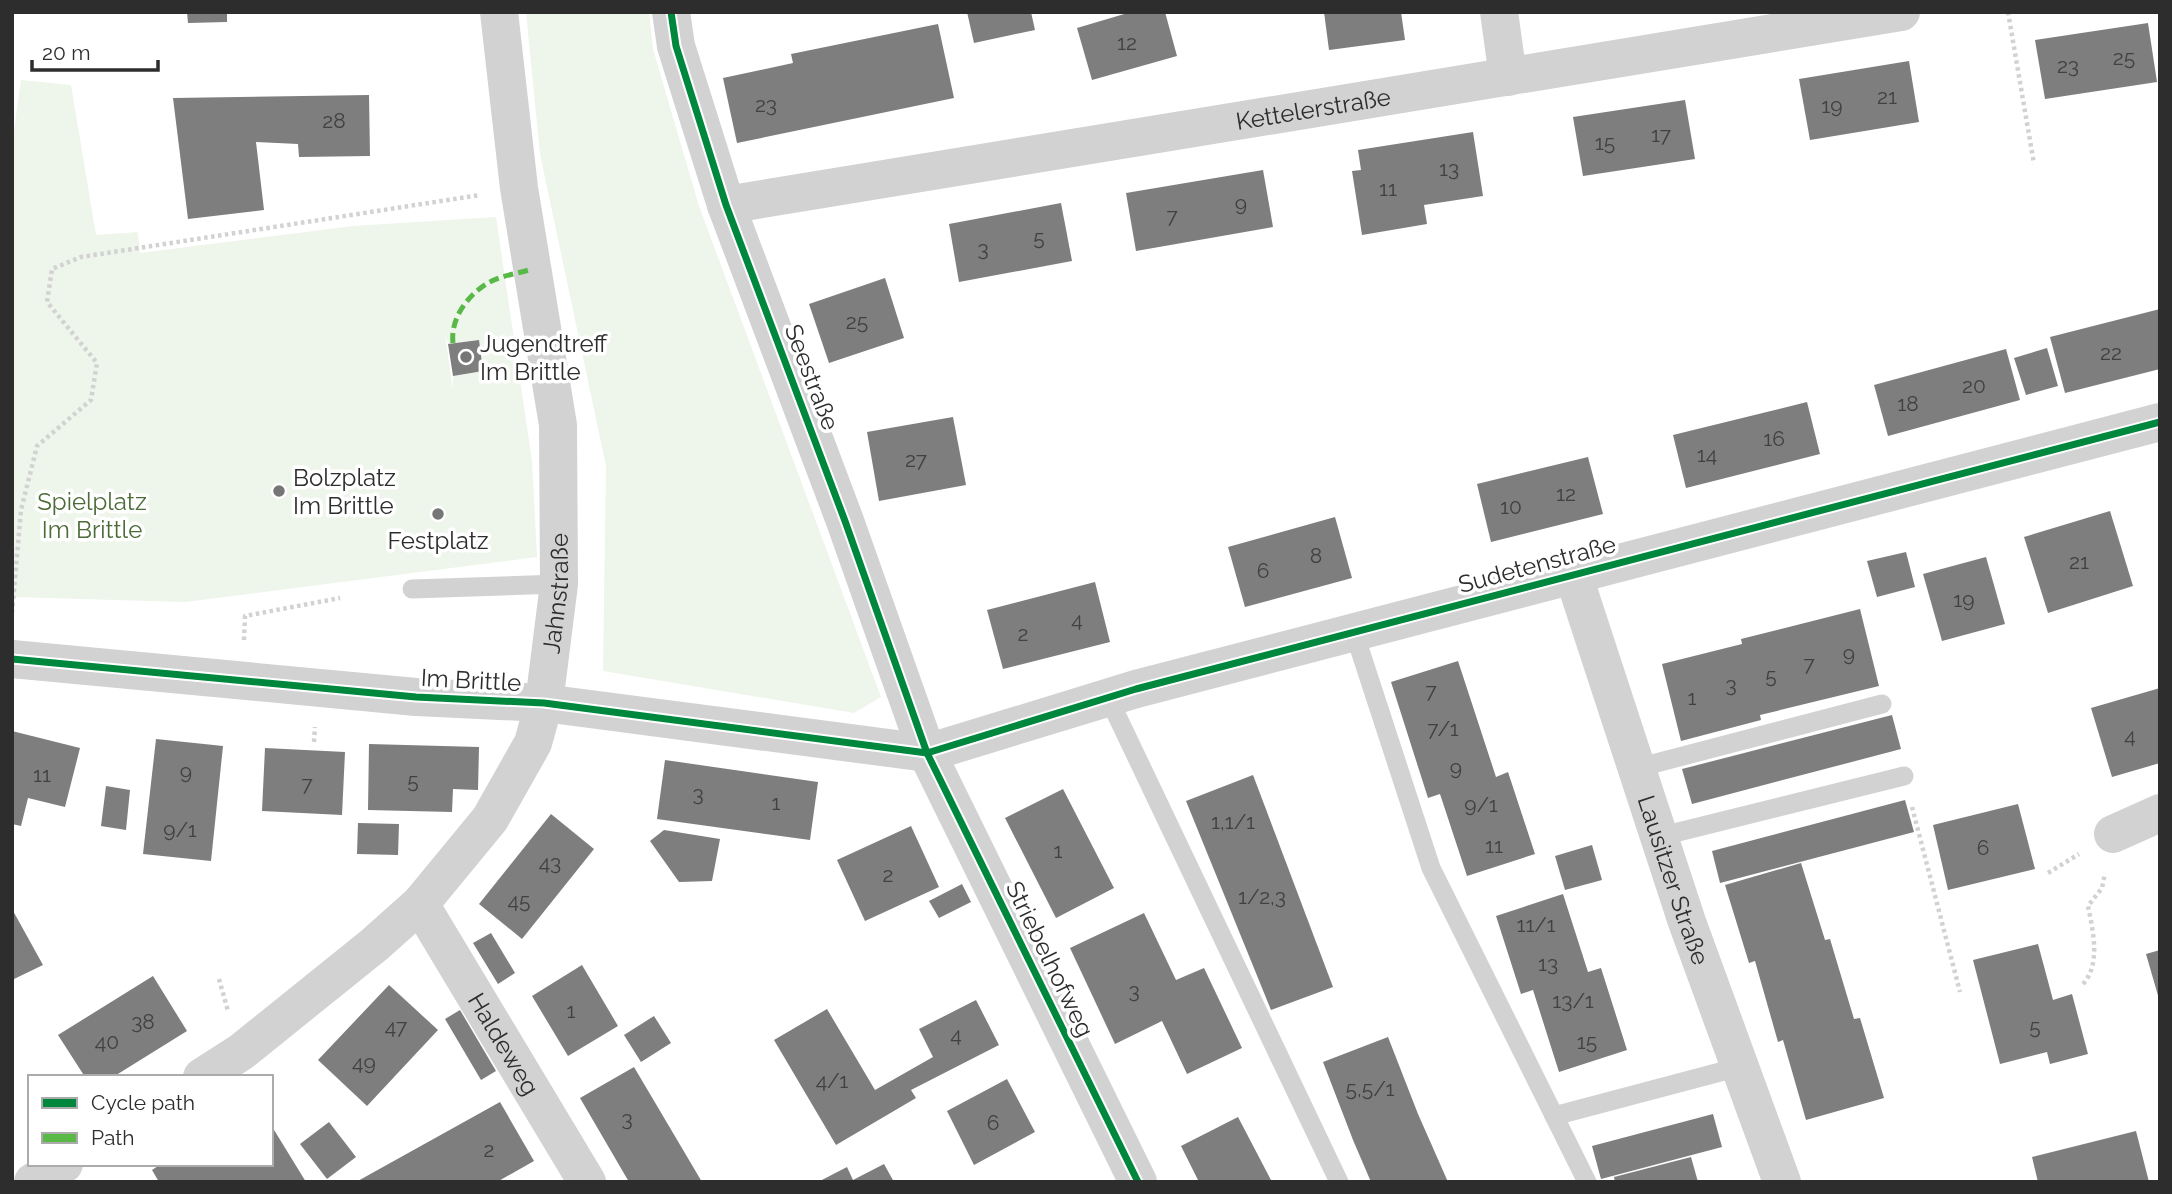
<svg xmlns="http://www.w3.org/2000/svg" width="2172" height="1194" viewBox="0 0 2172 1194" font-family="Raleway,sans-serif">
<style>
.green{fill:#eef5ea;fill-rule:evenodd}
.building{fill:#7e7e7e}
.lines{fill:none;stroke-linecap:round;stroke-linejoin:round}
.path{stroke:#d2d2d2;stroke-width:4.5;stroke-dasharray:3.5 3.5;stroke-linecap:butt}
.service{stroke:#d2d2d2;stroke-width:19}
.minor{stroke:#d2d2d2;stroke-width:38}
.quiet{stroke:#58b947;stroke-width:5;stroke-dasharray:10 5;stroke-linecap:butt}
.cycleway-casing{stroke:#fff;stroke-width:11}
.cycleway{stroke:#00873e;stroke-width:7}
.poi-dot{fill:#767676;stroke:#fff;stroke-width:2.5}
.labels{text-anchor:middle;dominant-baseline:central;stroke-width:7;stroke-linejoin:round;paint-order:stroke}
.number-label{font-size:21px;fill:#414141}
.street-label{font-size:24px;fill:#2d2d2d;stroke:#fff}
.poi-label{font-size:24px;fill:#2d2d2d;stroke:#fff;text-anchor:start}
.park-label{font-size:24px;fill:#4b6c37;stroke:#fff}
</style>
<rect width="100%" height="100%" fill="#fff"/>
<g class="green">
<polygon points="526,12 649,12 653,49 699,206 881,697 854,713 603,671 606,466 540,154"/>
<path d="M21,80L71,85L96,235L138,232L140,253L353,226L496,217L532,461L537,557L185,602L12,597V145ZM445,335L448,344L478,340L483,371L453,376V390Z"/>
</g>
<g class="building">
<polygon points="187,12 227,12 227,22 188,23"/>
<polygon points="967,12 1031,12 1035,30 974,43"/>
<polygon points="1131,12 1165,12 1177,56 1092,80 1077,28"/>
<polygon points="1324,12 1401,12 1405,40 1329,50"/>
<polygon points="2148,23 2157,82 2045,99 2035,40"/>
<polygon points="938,24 954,98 737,143 723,78 793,63 791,54"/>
<polygon points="1909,61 1919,122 1810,140 1799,79"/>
<polygon points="369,95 370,156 299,157 298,144 256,142 264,210 188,219 173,98"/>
<polygon points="1685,100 1695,159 1583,176 1573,117"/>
<polygon points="1473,132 1483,196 1424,205 1427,224 1362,235 1352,171 1361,170 1358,150"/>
<polygon points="1263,170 1273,227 1136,251 1126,193"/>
<polygon points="1061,203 1072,261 959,282 949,224"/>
<polygon points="885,278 904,338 829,363 809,304"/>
<polygon points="2160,309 2160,369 2065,393 2050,337"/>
<polygon points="479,340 483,371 453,376 448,344"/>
<polygon points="2047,348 2058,386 2026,395 2014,358"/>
<polygon points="2006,349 2020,400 1888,436 1874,385"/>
<polygon points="1807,402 1820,454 1686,488 1673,435"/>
<polygon points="953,417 966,485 879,501 867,432"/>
<polygon points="1588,457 1603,514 1491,542 1477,484"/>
<polygon points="2110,511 2133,586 2048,613 2024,537"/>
<polygon points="1335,517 1352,578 1245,607 1228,547"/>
<polygon points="1906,552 1915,587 1877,597 1867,561"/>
<polygon points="1986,557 2005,624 1942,641 1923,574"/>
<polygon points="1095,582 1110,642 1003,669 987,610"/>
<polygon points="1860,609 1879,686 1760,715 1761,720 1681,741 1662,664 1742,644 1741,639"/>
<polygon points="1458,661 1496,777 1508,772 1535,854 1467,876 1440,794 1428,798 1391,682"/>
<polygon points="2160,688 2160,763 2112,777 2091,708"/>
<polygon points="1892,715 1901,749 1692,804 1682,769"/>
<polygon points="12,731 80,748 65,807 28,798 21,826 12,824"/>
<polygon points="156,739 223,746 211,861 143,854"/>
<polygon points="369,744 479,747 478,790 453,789 452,812 368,810"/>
<polygon points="265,748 345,752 342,815 262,811"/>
<polygon points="665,760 818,782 810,840 657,819"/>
<polygon points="1253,775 1333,987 1271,1010 1186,801"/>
<polygon points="106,786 130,790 126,830 101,826"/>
<polygon points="1063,789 1114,888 1056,918 1005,818"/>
<polygon points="1905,800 1914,832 1720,883 1712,851"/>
<polygon points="2018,804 2035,869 1948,890 1933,825"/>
<polygon points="551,814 594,849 522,939 479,904"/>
<polygon points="358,823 399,824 398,855 357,854"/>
<polygon points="911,826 939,887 865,921 837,860"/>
<polygon points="664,830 720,839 712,881 679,882 650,841"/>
<polygon points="1592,845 1602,880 1565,890 1555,856"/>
<polygon points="1801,863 1825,940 1830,939 1854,1019 1860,1018 1884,1098 1806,1120 1783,1040 1778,1042 1755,961 1749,963 1725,885"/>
<polygon points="962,884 971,902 939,918 929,901"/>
<polygon points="1563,894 1588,972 1601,968 1627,1050 1559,1072 1533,990 1521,994 1496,916"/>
<polygon points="12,909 43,965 12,980"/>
<polygon points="1144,913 1176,980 1204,968 1242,1048 1187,1074 1162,1021 1115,1044 1070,948"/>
<polygon points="491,933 515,973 498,984 473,943"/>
<polygon points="2038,944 2053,1000 2072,994 2088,1054 2050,1064 2047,1052 2000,1064 1973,960"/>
<polygon points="2160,950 2160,999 2159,999 2146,954"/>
<polygon points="582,965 618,1026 568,1056 532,996"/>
<polygon points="153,976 187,1031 113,1077 85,1077 58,1035"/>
<polygon points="389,985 438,1030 367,1106 318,1060"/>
<polygon points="976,1000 999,1045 911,1090 916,1098 836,1145 774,1040 827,1009 875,1090 933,1057 919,1029"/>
<polygon points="460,1010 496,1071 481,1080 445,1019"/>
<polygon points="654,1016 671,1043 641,1062 624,1035"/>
<polygon points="1388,1037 1418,1114 1448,1182 1371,1182 1353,1140 1323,1062"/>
<polygon points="634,1067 702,1182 629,1182 580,1098"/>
<polygon points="1007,1079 1035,1132 974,1165 947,1111"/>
<polygon points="500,1102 534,1161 497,1182 356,1182"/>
<polygon points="1713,1114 1722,1147 1601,1179 1592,1146"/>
<polygon points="1238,1117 1272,1182 1199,1182 1181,1146"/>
<polygon points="329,1122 356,1157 327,1179 300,1144"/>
<polygon points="271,1125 306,1182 159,1182 152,1170 161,1164 271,1164"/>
<polygon points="2136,1131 2149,1182 2038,1182 2032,1157"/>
<polygon points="1691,1157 1698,1182 1615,1182 1614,1177"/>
<polygon points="884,1164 894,1182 818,1182 847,1167 853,1180"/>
</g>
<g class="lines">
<g class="path">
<polyline points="2008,12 2034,164"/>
<polyline points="12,613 21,510 37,446 91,400 97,363 47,302 52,269 81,257 480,195"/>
<polyline points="244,640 245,616 340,598"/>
<polyline points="314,742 315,727"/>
<polyline points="1912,807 1960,992"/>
<polyline points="2048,873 2079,854"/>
<polyline points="219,979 228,1011"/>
<path d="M2083,984C2101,964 2093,931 2088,906L2102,888L2105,873"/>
</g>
<g class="service">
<polyline points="412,589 559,584"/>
<polyline points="1354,632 1431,868 1587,1182"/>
<polyline points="1108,697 1339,1182"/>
<polyline points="1637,768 1882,704"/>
<polyline points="1658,837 1904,776"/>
<polyline points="1554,1116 1739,1067"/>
</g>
<g class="minor">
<polyline points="671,12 676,46 726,205 845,521 927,753 1138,1182"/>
<polyline points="1499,12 1508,77"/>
<path id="s1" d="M726,205L1901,12"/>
<path id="s2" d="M1573,574L1687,922L1782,1182"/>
<polyline points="12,659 416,697 544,703 927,753 1136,689 2160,422"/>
<polyline points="2113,834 2160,813"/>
<path id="s3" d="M420,904L587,1182"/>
<path id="s4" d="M202,1077L241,1052L374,945L420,904L490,819L533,743L544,703L559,584L558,425L519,188L499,12"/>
<polyline points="33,1182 64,1164"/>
</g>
<path class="quiet" d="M453,343C450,317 470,291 494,280C505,275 520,273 532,269"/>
<g class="cycleway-casing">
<g id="cycleway">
<polyline points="671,12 676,46 726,205 845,521 927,753 1138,1182"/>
<polyline points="12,659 416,697 544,703 927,753 1136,689 2160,422"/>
</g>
</g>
<use href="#cycleway" class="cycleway"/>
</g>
<g class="poi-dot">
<circle cx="466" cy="357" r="7"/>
<circle cx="279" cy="491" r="7"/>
<circle cx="438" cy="514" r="7"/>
</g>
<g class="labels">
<g class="number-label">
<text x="1127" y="42">12</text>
<text x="2124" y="57">25</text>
<text x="2068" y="65">23</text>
<text x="1887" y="96">21</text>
<text x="766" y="104">23</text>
<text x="1832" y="105">19</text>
<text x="334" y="120">28</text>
<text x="1661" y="134">17</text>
<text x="1605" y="142">15</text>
<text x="1449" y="168">13</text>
<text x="1388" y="188">11</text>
<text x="1241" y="203">9</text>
<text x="1172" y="215">7</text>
<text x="1039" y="237">5</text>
<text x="983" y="248">3</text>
<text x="857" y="321">25</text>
<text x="2111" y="352">22</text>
<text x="1974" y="385">20</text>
<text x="1908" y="403">18</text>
<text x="1774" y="438">16</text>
<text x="1707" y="454">14</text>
<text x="916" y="459">27</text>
<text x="1566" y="493">12</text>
<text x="1511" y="506">10</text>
<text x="1316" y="555">8</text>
<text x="2079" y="561">21</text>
<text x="1263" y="570">6</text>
<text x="1964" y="599">19</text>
<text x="1077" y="619">4</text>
<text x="1023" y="633">2</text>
<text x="1849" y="653">9</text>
<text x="1809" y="663">7</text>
<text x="1771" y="675">5</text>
<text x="1731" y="684">3</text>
<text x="1431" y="690">7</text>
<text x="1692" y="697">1</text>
<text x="1443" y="728">7/1</text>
<text x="2130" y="735">4</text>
<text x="1456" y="767">9</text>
<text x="186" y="771">9</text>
<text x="42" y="774">11</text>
<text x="413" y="780">5</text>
<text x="307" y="783">7</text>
<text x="698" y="793">3</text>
<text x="776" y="802">1</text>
<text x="1481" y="804">9/1</text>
<text x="1233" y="821">1,1/1</text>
<text x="180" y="829">9/1</text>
<text x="1494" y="845">11</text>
<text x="1983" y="847">6</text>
<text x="1058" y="850">1</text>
<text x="550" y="862">43</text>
<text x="888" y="874">2</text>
<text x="1262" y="896">1/2,3</text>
<text x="519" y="900">45</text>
<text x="1536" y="924">11/1</text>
<text x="1548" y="963">13</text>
<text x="1134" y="990">3</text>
<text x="1573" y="1000">13/1</text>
<text x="571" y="1010">1</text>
<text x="143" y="1021">38</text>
<text x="396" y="1026">47</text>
<text x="2035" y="1026">5</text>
<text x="956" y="1034">4</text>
<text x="107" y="1041">40</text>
<text x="1587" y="1041">15</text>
<text x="364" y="1062">49</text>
<text x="832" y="1080">4/1</text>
<text x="1370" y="1088">5,5/1</text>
<text x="627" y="1118">3</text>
<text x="993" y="1122">6</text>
<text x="489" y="1149">2</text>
</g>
<g class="street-label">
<text stroke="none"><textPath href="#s1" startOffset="595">Kettelerstraße</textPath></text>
<text transform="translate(812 377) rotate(69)">Seestraße</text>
<text transform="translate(1537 564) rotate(-15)">Sudetenstraße</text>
<text stroke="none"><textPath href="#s4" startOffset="628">Jahnstraße</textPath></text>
<text transform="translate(471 680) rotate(3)">Im Brittle</text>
<text stroke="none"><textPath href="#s2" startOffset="322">Lausitzer Straße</textPath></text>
<text transform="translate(1050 959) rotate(64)">Striebelhofweg</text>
<text stroke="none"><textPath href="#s3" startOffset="163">Haldeweg</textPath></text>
</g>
<g class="poi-label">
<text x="480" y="343">Jugendtreff<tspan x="480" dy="28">Im Brittle</tspan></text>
<text x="293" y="477">Bolzplatz<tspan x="293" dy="28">Im Brittle</tspan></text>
<text x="438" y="540" text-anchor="middle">Festplatz</text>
</g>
<g class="park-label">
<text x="92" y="501">Spielplatz<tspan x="92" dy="28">Im Brittle</tspan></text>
</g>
</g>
<rect width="2172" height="1194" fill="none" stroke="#2d2d2d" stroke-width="28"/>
<rect x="28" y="1075" width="245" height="91" fill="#ffffff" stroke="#ababab" stroke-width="2"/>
<rect x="42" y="1098" width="35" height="10" fill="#00873e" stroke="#ababab" stroke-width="2"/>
<text x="91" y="1110" font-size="21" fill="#2d2d2d">Cycle path</text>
<rect x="42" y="1133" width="35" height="10" fill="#58b947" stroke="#ababab" stroke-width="2"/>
<text x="91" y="1145" font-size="21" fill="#2d2d2d">Path</text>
<path d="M32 60v10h126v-10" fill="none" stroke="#2d2d2d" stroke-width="3.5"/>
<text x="42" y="60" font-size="21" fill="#2d2d2d" stroke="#ffffff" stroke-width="5" paint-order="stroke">20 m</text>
</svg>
